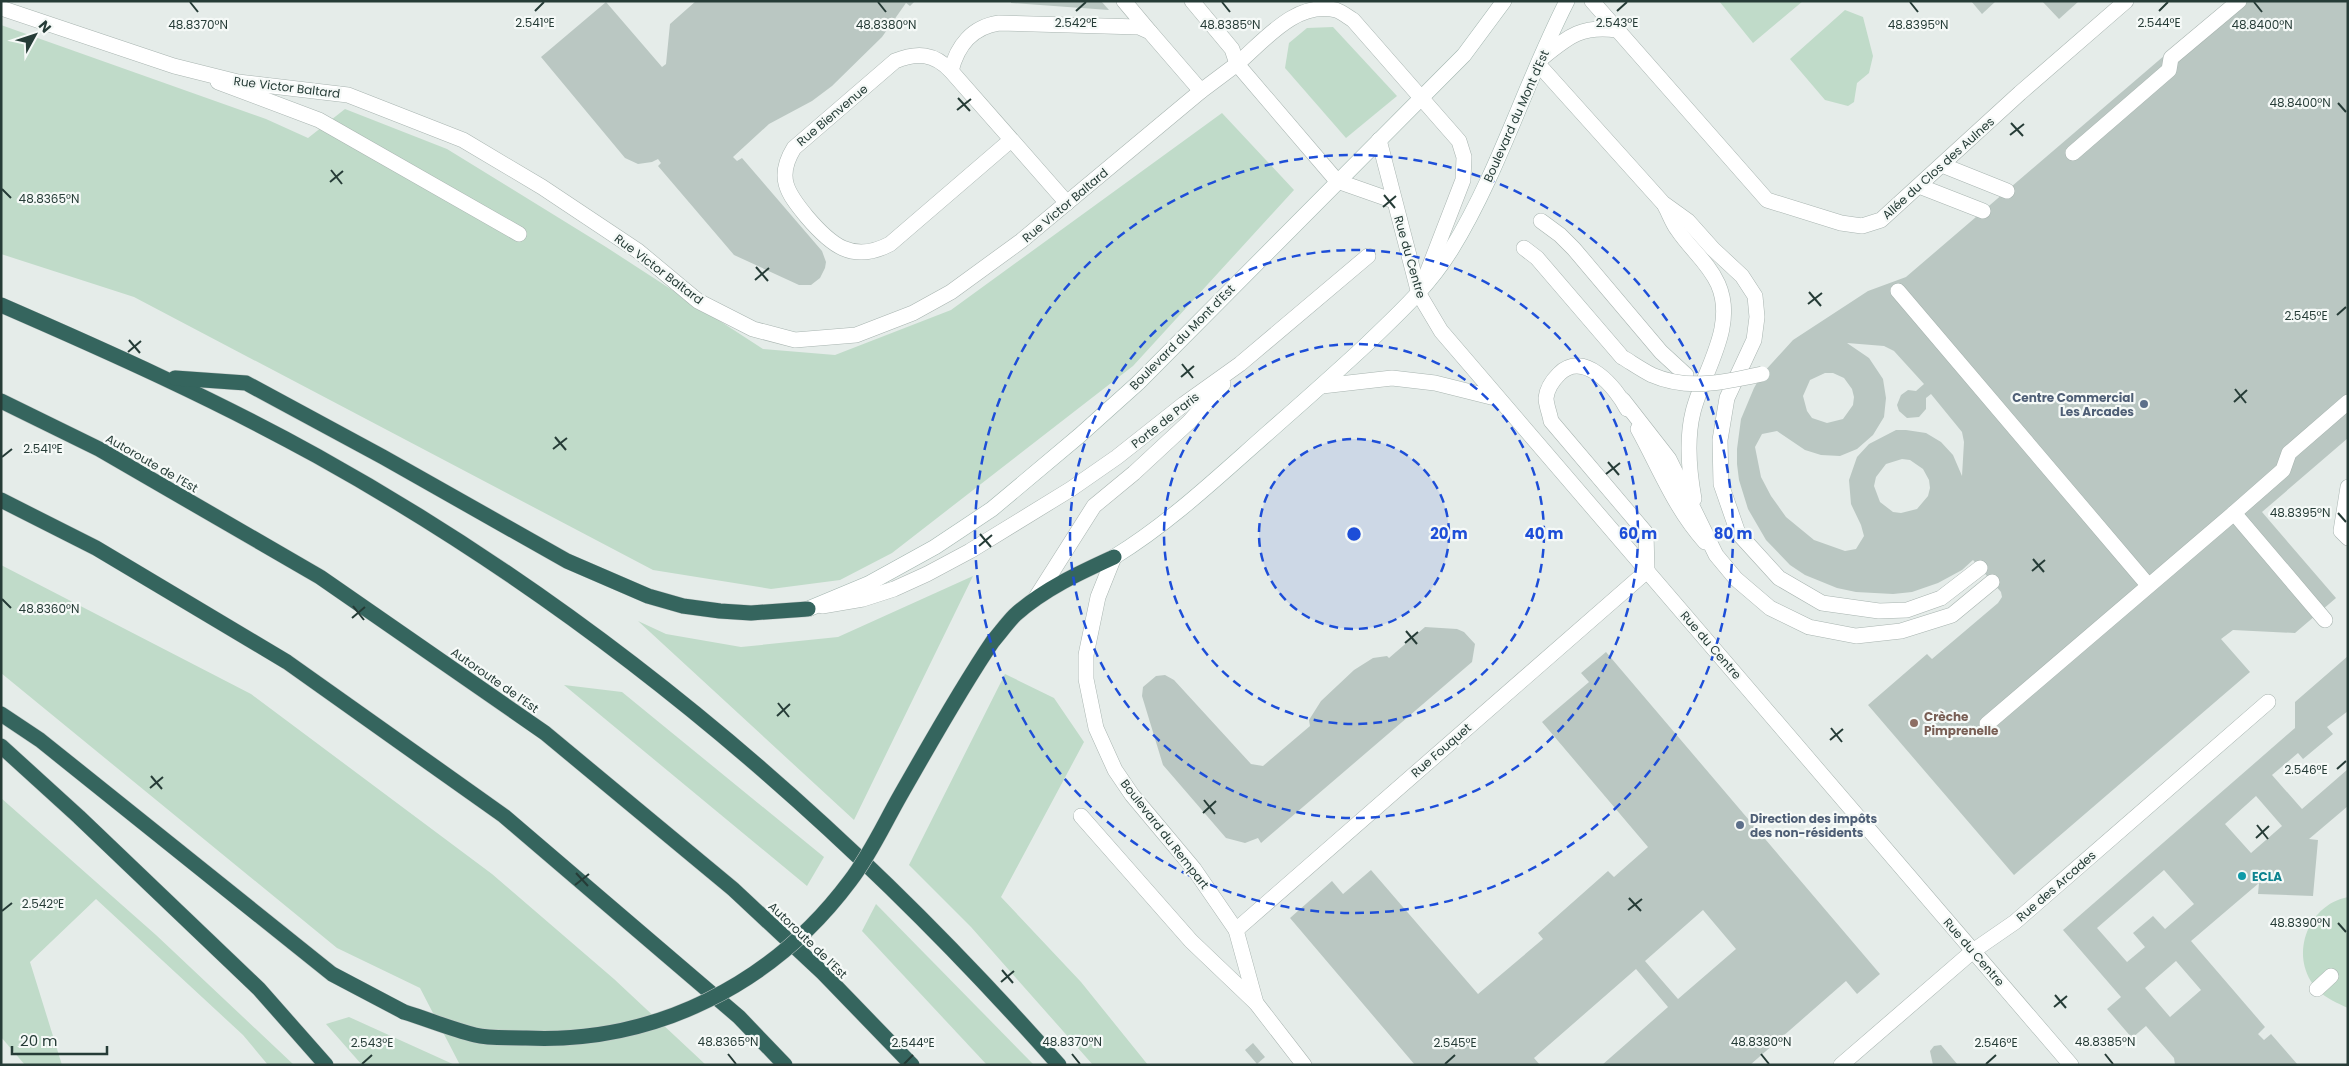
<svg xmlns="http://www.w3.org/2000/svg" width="2349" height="1066" viewBox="0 0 2349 1066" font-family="Poppins,sans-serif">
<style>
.green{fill:#c0dbc9}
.building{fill:#bac7c2;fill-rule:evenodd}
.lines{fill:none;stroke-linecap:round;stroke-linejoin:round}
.lane-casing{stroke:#a8b4b0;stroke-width:16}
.street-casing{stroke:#a8b4b0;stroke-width:16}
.secondary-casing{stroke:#a1b4ae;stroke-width:16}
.highway-casing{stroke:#c2c8c7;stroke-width:16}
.lane{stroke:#fff;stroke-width:15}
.street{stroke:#fff;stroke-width:15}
.secondary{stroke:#fff;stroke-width:15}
.highway{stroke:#35655e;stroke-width:15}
.lane-bridge-casing{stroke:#a8b4b0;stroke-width:16;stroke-linecap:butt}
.highway-bridge-casing{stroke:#c2c8c7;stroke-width:16;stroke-linecap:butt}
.lane-bridge{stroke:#fff;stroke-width:15}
.highway-bridge{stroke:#35655e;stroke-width:15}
.ticks{fill:none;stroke:#263c37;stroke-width:2}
.ring{fill:none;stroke:#1d4ed8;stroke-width:2.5;stroke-dasharray:9 6}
.service-dot{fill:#5c6f8a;stroke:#f5f9f7;stroke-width:2}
.education-dot{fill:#8d6e63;stroke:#f5f9f7;stroke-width:2}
.culture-dot{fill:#0f9aa8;stroke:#f5f9f7;stroke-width:2}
.labels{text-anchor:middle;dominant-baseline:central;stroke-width:4.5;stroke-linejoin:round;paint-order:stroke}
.street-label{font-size:12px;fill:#263c37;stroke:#f5f9f7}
.service-label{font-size:12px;font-weight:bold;fill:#4e5e75;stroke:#f5f9f7;text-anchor:end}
.education-label{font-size:12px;font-weight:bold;fill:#785e54;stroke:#f5f9f7;text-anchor:start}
.culture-label{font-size:12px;font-weight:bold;fill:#0d838f;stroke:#f5f9f7;text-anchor:start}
.ticks-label{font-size:12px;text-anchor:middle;fill:#263c37;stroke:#f5f9f7;stroke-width:4.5;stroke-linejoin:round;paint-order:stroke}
.centre{fill:#1d4ed8;stroke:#f5f9f7;stroke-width:2.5}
.ring-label{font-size:15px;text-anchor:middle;font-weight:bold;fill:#1d4ed8;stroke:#f5f9f7;stroke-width:4.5;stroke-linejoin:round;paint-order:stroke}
</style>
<rect width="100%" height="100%" fill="#e5ece9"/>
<g class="green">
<polygon points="1719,1 1803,1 1753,43"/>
<polygon points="1845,10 1863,17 1873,56 1869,73 1857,83 1854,102 1848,106 1825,100 1790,59"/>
<polygon points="1,25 266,119 308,138 345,109 447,149 606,247 763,349 835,355 951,310 1222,113 1294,190 1133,366 892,553 840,580 771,589 653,570 134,297 1,254"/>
<polygon points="1333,27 1397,96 1346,138 1285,68 1289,43 1307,28"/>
<polygon points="1,565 251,694 492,874 614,979 706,1065 460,1065 420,988 337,948 1,673"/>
<polygon points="973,576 854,820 638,621 666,634 741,647 838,637"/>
<polygon points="1005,674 1054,698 1084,742 1001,897 1081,982 1148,1065 1093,1065 971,927 909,865"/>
<polygon points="564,685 622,692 824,857 807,886"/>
<polygon points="1,798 156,935 294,1065 268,1065 243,1035 96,899 30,962 62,1065 25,1065 1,1037"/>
<path d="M2348,897V1008C2337,1003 2327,999 2318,990C2288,959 2306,905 2348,897Z"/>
<polygon points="876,904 1034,1065 987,1065 862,931"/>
<polygon points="349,1017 455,1065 362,1065 326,1024"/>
</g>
<g class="building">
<polygon points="696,1 915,1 910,6 906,3 882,37 832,86 812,101 769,124 733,157 737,161 742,158 822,251 826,262 825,268 820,278 811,285 799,285 734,255 658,166 661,163 658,159 652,162 638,164 625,158 541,57 606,2 662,67 666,64 670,24"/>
<polygon points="1011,1 1101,1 1109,10 1011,3"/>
<polygon points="1971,1 1996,1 1982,14"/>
<polygon points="2042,1 2079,1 2059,19"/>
<path d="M2228,1H2348V438L2262,512L2336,598L2295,633L2233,630L2221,639L2250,672L2014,875L1868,705L1927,654L1932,659L1998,603L2002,597L2001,592L1973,560L1962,570L1938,583L1912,592L1893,594L1856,592L1837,588L1805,575L1790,565L1766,540L1748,509L1739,480L1737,464V449L1741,419L1754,388L1762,374L1793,340L1868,291L1906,277ZM1847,343L1884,346L1894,351L1924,384L1916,391L1908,390L1901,395L1897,405L1899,411L1907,418L1919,417L1926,409V398L1931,394L1962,432L1964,442L1962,476L1953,455L1941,442L1926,433L1906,430H1896L1869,444L1857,457L1849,480L1851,504L1861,525L1864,536L1856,549L1845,551L1814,540L1786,517L1771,496L1761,477L1755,447L1762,434L1777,431L1805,450L1821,455L1840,456L1857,449L1873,435L1884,417L1886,398L1883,379L1869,358ZM1825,373H1833L1844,378L1852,389L1854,397L1853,405L1843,419L1827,423L1812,418L1807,411L1803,396L1810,380ZM1902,459L1910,460L1923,469L1929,480L1930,488L1928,496L1917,509L1901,513L1893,512L1880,502L1874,486L1876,477L1886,464Z"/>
<polygon points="1425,627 1457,629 1464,632 1475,644 1472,662 1261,843 1258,838 1245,843 1226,838 1163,765 1142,696 1143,687 1156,676 1165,675 1174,680 1251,764 1263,766 1310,726 1309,720 1321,701 1354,670 1373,658 1387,656 1389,658"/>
<path d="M1606,652L1880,974L1857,994L1846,981L1750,1065H1602L1668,1007L1636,969L1534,1058L1540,1065H1415L1290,918L1332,881L1343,894L1371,870L1478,994L1543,939L1538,933L1608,871L1614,877L1648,847L1542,722L1589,682L1581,673ZM1703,910L1736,949L1678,999L1645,961Z"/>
<path d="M2348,656V711L2327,727L2333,734L2303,759L2298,753L2272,775L2302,809L2348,769V806L2309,839L2318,840L2313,896L2258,894L2259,883L2191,941L2265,1027L2258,1034L2264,1040L2271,1034L2298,1065H2175L2174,1058L2146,1026L2132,1038L2107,1009L2121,997L2063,930L2295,728V702ZM2256,796L2282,826L2251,853L2225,824ZM2164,870L2194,904L2165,929L2153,916L2133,933L2145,947L2127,962L2097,928ZM2176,961L2201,990L2170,1017L2145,988Z"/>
<polygon points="1253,1043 1265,1057 1257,1064 1245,1050"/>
<polygon points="1941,1045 1958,1065 1933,1065 1930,1051 1934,1046"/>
</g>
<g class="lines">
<g class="lane-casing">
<g id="lane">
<polyline points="1124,1 1150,32"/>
<polyline points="1192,1 1232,49 1237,64"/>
<polyline points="1592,1 1767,200 1841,223 1862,226 1881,220 2020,93 2126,1"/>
<path d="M1542,58C1568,37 1581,25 1617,30"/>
<polyline points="1539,65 1663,203 1688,221 1713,249 1742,276 1755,296 1757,317 1754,340 1727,398 1720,440 1721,484 1738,533 1779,578 1822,603 1879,611 1907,610 1941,598 1980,568"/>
<path d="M951,71C957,46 972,27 999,23L1139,27L1150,32L1201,91"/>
<polyline points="218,82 319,120 519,234"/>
<path d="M1011,140L890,244C852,264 830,244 807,217C787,193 776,177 794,148L895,61C917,52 934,53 951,71L1067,203"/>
<polyline points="1942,165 2007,191"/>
<polyline points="1919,186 1983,211"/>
<path d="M1665,206C1669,213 1672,222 1677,229C1690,249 1708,262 1718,284C1737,327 1703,371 1693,412C1686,440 1689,471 1694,499"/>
<polyline points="1541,221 1560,235 1574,249 1661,352 1686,375"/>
<polyline points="1524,248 1537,258 1622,357"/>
<polyline points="1623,400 1669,459 1716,555 1736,579 1770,608 1809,627 1856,636 1901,631 1952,615 1992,582"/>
<path d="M1627,409C1616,387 1583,349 1559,374C1552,381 1547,389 1546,398C1546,405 1550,414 1551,421L1646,533L1647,571"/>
<path d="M1638,429C1660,469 1674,507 1705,542"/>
<polyline points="2348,487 2341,531 2348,538"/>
<polyline points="1035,599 1094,506 1134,473 1189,422 1223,384"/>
<polyline points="822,606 863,599 894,589 927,574 970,551 1071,489 1117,457 1184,404 1240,364 1368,256"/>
<polyline points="1081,816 1191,941 1256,1003"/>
<polyline points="1973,951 2015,922 2268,702"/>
</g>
</g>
<g class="street-casing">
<g id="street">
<polyline points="1,8 174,66 238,82 348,95 463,140 542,187 638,251 698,301 753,329 795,340 856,335 913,313 951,292 1021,241 1201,91 1237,64"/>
<polyline points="1379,140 1419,294 1441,331 2071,1065"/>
<polyline points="2073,153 2169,70 2171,58 2239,1"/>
<path d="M1394,201L1337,181L1237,64C1264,41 1296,0 1336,10C1342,12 1348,17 1353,20L1459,141L1464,157L1463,180L1422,286"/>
<polyline points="1898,291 2148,585"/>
<polyline points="1322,386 1392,378 1435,383 1499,399"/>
<polyline points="2234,513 2325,620"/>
<polyline points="1114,557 1098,597 1086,655 1086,679 1096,728 1115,770 1132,795 1194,869 1236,930 1256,1003 1304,1065"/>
<polyline points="1987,724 2234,513 2283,470 2289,453 2348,402"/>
<polyline points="1236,930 1647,571"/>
<polyline points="2317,989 2331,976"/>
<polyline points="1841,1065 1973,951"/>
</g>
</g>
<g class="secondary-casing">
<g id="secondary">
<path d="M1114,557C1171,522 1220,475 1270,431C1303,402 1336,373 1368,343C1398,314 1428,287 1451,250C1499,172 1525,83 1567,1"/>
<polyline points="808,609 868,584 935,547 992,509 1079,436 1138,383 1464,55 1504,1"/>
</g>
</g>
<g class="highway-casing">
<g id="highway">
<path d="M1,305C109,352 214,399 317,456C598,612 846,824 1059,1065"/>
<polyline points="175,378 246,383 383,457 567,561 648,596 683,606 720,611 751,613 808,609"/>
<polyline points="1,401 99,449 320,577 545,733 733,889 823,973 912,1065"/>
<polyline points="1,500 96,548 287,662 504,816 739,1017 785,1065"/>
<path d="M993,641C1000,633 1007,623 1015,615C1044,589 1079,573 1114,557"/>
<polyline points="1,714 40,740 332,974 404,1012"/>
<polyline points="1,746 79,817 259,989 326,1065"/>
</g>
</g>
<use href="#lane" class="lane"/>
<use href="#street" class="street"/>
<use href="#secondary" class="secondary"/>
<use href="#highway" class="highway"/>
<g class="lane-bridge-casing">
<path id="lane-bridge" d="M1622,357C1632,363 1642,370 1652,375C1688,391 1726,382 1762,374"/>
</g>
<g class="highway-bridge-casing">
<path id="highway-bridge" d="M404,1012C427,1019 451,1029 475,1035C490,1039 509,1037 526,1038C655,1044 773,984 850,881C870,855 884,824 900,796C930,744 959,691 993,641"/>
</g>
<use href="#lane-bridge" class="lane-bridge"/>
<use href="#highway-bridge" class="highway-bridge"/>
</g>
<path class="ticks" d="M190,2L198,12M878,2L886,12M1222,2L1230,12M1910,2L1918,12M2254,2L2262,12M535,11L544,2M1076,11L1086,2M1617,11L1627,2M2159,11L2168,2M958,98L970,111M2338,103L2346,112M957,110L971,99M2011,123L2023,136M2010,135L2024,124M331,170L342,184M330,182L343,171M2,189L11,198M1384,195L1395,208M1383,207L1396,196M756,267L768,281M755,280L769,268M1809,292L1821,306M1808,304L1822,293M2337,315L2346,307M129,340L140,353M128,352L141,341M1182,364L1193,378M1181,377L1194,366M2235,389L2246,403M2234,402L2247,390M555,437L566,450M553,449L567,438M2,457L12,449M1608,462L1619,475M1606,474L1620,463M2338,513L2346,522M980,534L991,547M979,546L992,535M2033,559L2044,572M2032,571L2045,560M2,599L11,608M353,606L364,620M352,618L365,607M1406,631L1417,644M1405,643L1418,632M778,703L789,717M777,716L790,704M1831,728L1842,742M1830,740L1843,729M2337,769L2346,761M151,776L162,789M150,788L163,777M1204,800L1215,814M1203,813L1216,801M2257,825L2268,839M2256,838L2269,826M576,873L588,886M575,885L589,874M1629,898L1641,911M1628,910L1642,899M2,911L12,903M2338,923L2346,932M1002,970L1013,983M1001,982L1014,971M2055,995L2066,1008M2054,1007L2067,996M728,1054L736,1064M1072,1054L1080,1064M1761,1054L1769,1064M2105,1054L2113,1064M362,1064L372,1055M904,1064L913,1055M1445,1064L1455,1055M1986,1064L1996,1055"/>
<circle cx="1354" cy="534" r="95" fill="#1d4ed8" fill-opacity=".12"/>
<g class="ring">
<circle cx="1354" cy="534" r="95"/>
<circle cx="1354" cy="534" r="190"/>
<circle cx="1354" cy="534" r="284"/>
<circle cx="1354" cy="534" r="379"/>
</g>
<g class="service-dot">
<circle cx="2144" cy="404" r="5"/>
<circle cx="1740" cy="825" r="5"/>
</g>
<circle class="education-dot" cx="1914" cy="723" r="5"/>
<circle class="culture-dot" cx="2242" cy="876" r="5"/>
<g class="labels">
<g class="street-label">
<text transform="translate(287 87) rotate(7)">Rue Victor Baltard</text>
<text transform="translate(832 115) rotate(-40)">Rue Bienvenue</text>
<text transform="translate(1516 116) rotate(-66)">Boulevard du Mont d'Est</text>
<text transform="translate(1938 168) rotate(-42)">Allée du Clos des Aulnes</text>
<text transform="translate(1065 205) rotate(-40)">Rue Victor Baltard</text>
<text transform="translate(1410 257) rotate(74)">Rue du Centre</text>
<text transform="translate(659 269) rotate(37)">Rue Victor Baltard</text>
<text transform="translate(1182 337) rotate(-45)">Boulevard du Mont d'Est</text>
<text transform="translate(1165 420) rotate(-38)">Porte de Paris</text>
<text transform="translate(152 463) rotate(30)">Autoroute de l’Est</text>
<text transform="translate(1711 645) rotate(49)">Rue du Centre</text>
<text transform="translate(495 680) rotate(35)">Autoroute de l’Est</text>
<text transform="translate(1441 750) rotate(-41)">Rue Fouquet</text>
<text transform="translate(1165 834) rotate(52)">Boulevard du Rempart</text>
<text transform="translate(2056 886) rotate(-41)">Rue des Arcades</text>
<text transform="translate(808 940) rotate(44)">Autoroute de l’Est</text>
<text transform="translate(1974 952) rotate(49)">Rue du Centre</text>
</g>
<g class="service-label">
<text x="2134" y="397">Centre Commercial<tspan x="2134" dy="14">Les Arcades</tspan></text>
<text x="1750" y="818" text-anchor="start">Direction des impôts<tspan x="1750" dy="14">des non-résidents</tspan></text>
</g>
<g class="education-label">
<text x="1924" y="716">Crèche<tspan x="1924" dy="14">Pimprenelle</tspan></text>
</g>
<g class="culture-label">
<text x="2252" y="876">ECLA</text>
</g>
</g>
<g class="ticks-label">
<text x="535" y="27">2.541°E</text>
<text x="1076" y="27">2.542°E</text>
<text x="1617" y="27">2.543°E</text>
<text x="2159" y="27">2.544°E</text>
<text x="198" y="29">48.8370°N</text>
<text x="886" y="29">48.8380°N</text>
<text x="1230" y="29">48.8385°N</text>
<text x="1918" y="29">48.8395°N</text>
<text x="2262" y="29">48.8400°N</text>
<text x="2300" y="107">48.8400°N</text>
<text x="49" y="203">48.8365°N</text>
<text x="2306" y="320">2.545°E</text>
<text x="43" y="453">2.541°E</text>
<text x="2300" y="517">48.8395°N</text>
<text x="49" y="613">48.8360°N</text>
<text x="2306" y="774">2.546°E</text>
<text x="43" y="908">2.542°E</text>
<text x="2300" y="927">48.8390°N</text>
<text x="728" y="1046">48.8365°N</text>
<text x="1072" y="1046">48.8370°N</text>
<text x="1761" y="1046">48.8380°N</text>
<text x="2105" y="1046">48.8385°N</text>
<text x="372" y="1047">2.543°E</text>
<text x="913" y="1047">2.544°E</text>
<text x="1455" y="1047">2.545°E</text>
<text x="1996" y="1047">2.546°E</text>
</g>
<circle cx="1354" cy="534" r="8" class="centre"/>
<g class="ring-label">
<text x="1449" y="539">20 m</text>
<text x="1544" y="539">40 m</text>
<text x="1638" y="539">60 m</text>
<text x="1733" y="539">80 m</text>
</g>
<rect width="2349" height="1066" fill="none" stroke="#263c37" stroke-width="5"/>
<g transform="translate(35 35) rotate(50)" stroke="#f5f9f7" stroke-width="4" paint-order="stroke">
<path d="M0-4L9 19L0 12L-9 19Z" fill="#263c37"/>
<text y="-8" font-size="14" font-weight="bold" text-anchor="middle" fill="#263c37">N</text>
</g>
<path d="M12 1046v8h95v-8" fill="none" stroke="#263c37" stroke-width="2.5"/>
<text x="20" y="1046" font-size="15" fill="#263c37" stroke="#f5f9f7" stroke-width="4" paint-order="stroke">20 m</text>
</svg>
